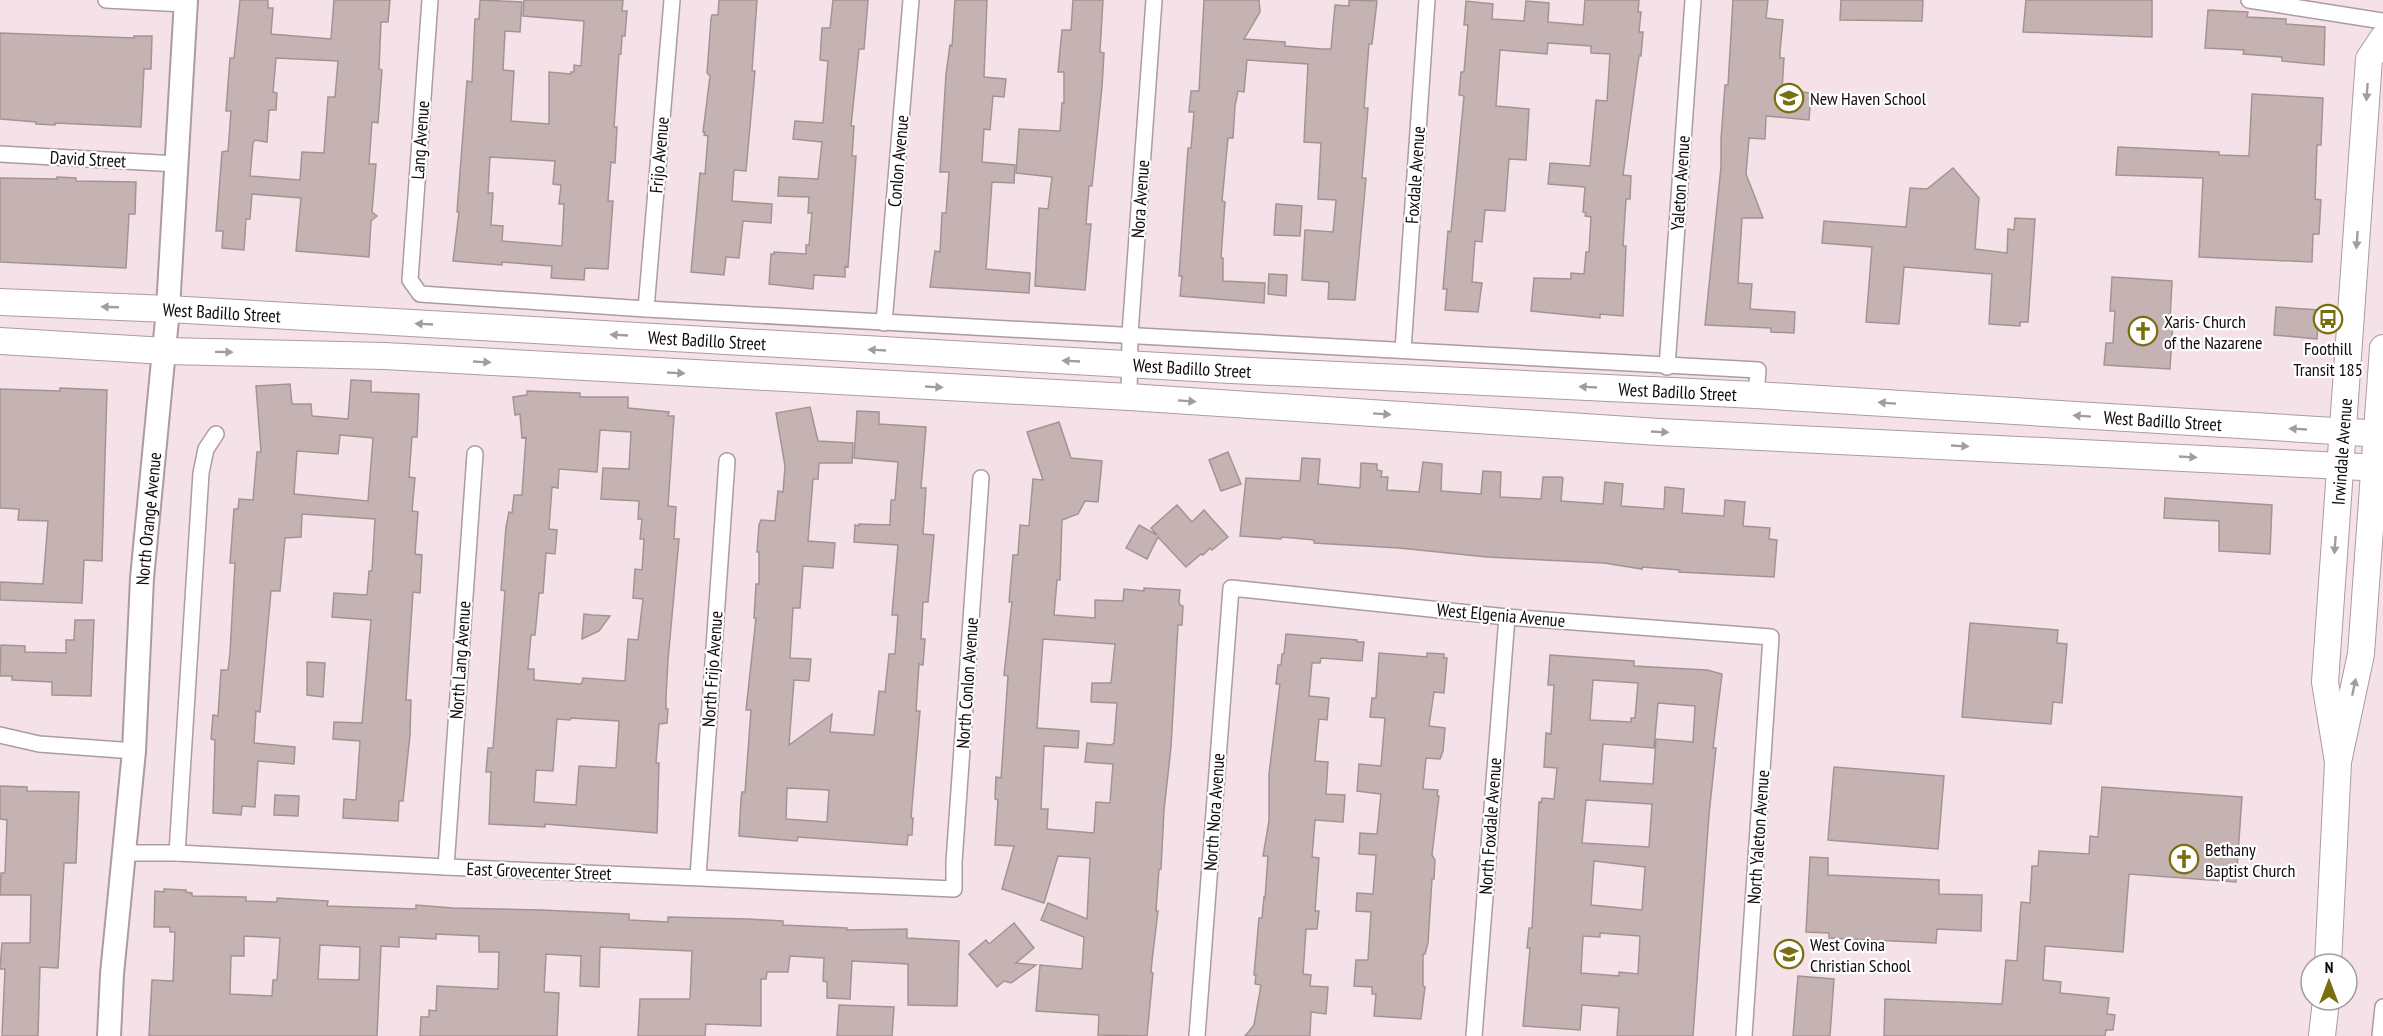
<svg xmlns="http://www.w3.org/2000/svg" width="2383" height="1036" viewBox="0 0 2383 1036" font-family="'PT Sans Narrow',sans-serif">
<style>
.building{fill:#c5b2b3;stroke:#a59393;stroke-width:1.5;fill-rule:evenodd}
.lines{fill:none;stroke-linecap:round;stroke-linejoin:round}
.street-casing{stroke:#ac9ba1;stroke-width:18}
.secondary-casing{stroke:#ac9ba1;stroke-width:26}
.primary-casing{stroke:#ac9ba1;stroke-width:28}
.street{stroke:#fff;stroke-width:15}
.secondary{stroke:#fff;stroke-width:22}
.primary{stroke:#fff;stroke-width:26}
.oneway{fill:#9f9d9e}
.labels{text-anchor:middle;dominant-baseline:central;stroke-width:4.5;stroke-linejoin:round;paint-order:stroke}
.poi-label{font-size:18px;fill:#100a0c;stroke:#fff;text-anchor:start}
.street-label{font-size:18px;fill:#100a0c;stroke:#fff}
</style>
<rect width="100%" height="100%" fill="#f4e2e8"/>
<g class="building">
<path d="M240,0H268V8H273L271,34L331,39L334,0H390L388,22H381L379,69L382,70L378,123L372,122L369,164H376L372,212L377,216L371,221L369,257L296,251L301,198L252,194L250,219H246L244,250L222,248L223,231H216L222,152L228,151L231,111H226L230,58H234ZM276,58L338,61L335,97H328L324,153L302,152L300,180L250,176L253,143L255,140L267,142L269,110H276L277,93L273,92Z"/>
<path d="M482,0L522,2L520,32L505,31L503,70L514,71L511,121L549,124V72L571,74V72H574V65L581,66L584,21L523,16L524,0H623L622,11H627L625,36H622L621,54H619L614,127H617L615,163L611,162L608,201H613L608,269L585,268L584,280L551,278L552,266L502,262V265L453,261L459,212H457L467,81L472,82L475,19H479L480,1ZM490,157L555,161L553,184L561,185L559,204H564L562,246L502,241L503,226L491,225L493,193H488Z"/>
<polygon points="719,0 757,0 752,71 755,71 746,171 734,170 732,201 772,204 771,223 743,221 739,258 726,257 724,275 691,272 700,173 705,174 708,136 704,135 705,132 703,132 710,76 707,73 711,19 712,15 718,15"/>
<polygon points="833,0 868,0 864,49 859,49 851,126 854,126 852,156 856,156 848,267 845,266 845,277 814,275 813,289 769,284 771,254 774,254 774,252 806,254 806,245 809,245 812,213 808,213 809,197 778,196 779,177 818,179 822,142 793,139 795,121 823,123 828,61 820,60 822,28 830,28"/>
<polygon points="955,0 987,0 984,77 1006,79 1004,97 993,96 990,130 984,129 982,162 1015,165 1014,183 992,182 986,269 1030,273 1029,293 930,287 935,251 940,252 942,213 946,213 949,172 940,172 946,74 950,45 952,46"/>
<polygon points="1073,0 1103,0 1100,52 1104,53 1102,87 1092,186 1089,186 1086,224 1091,224 1085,290 1035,286 1039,208 1048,209 1052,177 1016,173 1019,129 1060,131 1062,103 1064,103 1064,72 1058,72 1062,30 1071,30"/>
<polygon points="1204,0 1259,0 1260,12 1244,39 1285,42 1285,46 1322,49 1331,49 1335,5 1349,6 1349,0 1377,1 1372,44 1369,44 1364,108 1368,108 1362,178 1366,178 1355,300 1328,299 1329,282 1302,280 1305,230 1333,232 1336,200 1318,199 1321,143 1304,142 1308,64 1247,60 1244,92 1238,91 1235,106 1233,138 1228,138 1222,201 1225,202 1221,258 1223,258 1223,281 1265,283 1264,303 1180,296 1182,276 1179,276 1183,218 1188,148 1191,148 1194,112 1189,112 1191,91 1199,91"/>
<polygon points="1585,0 1639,0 1638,12 1641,12 1639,32 1643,32 1641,56 1639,56 1623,175 1631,176 1630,199 1626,199 1623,246 1626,246 1623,316 1600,314 1600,318 1531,311 1534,278 1571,279 1571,273 1584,274 1586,252 1589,252 1591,217 1585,216 1586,213 1583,212 1585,187 1548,184 1550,163 1590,166 1596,100 1607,101 1610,54 1591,53 1591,46 1548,43 1547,54 1500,50 1496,106 1529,109 1526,160 1509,159 1505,211 1485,210 1482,242 1475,241 1472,282 1482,283 1478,312 1445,310 1447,289 1443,289 1448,231 1451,232 1464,96 1459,95 1461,72 1464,72 1468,25 1464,25 1466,1 1493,4 1492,19 1524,21 1526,1 1549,3 1548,22 1583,25"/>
<polygon points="1733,0 1768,0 1766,18 1783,20 1780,52 1780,58 1784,58 1782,90 1811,93 1809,120 1766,116 1765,139 1749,138 1746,174 1763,218 1742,218 1738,283 1752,284 1750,309 1795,312 1794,333 1771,332 1771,328 1705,325 1721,167 1721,139 1725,85 1728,85"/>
<polygon points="1841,0 1923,0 1922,21 1840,20"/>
<polygon points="2026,0 2152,0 2152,37 2023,32"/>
<polygon points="2208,10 2248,12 2247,17 2286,19 2286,24 2325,27 2324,65 2282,61 2282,57 2243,54 2244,50 2205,48"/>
<polygon points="0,33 134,38 134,36 152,36 151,69 144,69 141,127 55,123 55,125 36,124 36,122 0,119"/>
<polygon points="2252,94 2323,98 2321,145 2317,145 2315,199 2321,200 2319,234 2313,234 2312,262 2199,257 2203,178 2116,175 2118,147 2219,152 2219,155 2249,156"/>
<polygon points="1953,168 1979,198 1975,249 2007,253 2008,229 2014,230 2015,218 2035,219 2028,322 2020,322 2020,326 1989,324 1992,274 1904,267 1899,324 1866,322 1872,247 1822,243 1824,221 1906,227 1910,188 1927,189"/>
<polygon points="57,177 76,178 76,181 136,182 135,214 129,214 126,268 0,262 0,178 57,179"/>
<polygon points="1276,204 1302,206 1300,236 1274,235"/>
<polygon points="1269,274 1287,275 1286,296 1268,294"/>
<polygon points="2112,277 2172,281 2170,320 2173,320 2170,369 2104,365 2106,343 2113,343 2115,311 2110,311"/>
<polygon points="2276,307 2319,310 2317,339 2274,335"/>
<path d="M351,380L371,381V392L419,394L417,437H412L409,477L415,478L412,511L418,512L415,554L422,555L420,593L413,592L406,700H411L410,735L403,801H399L398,821L343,818L344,799L356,800L360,741L333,739L334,722L362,723L371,620L332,617L334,593L367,595L369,571H372L375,519L302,514L301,537L285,538L280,591H271L260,712L256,711L254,743L295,747L294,764L258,761L255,807L242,806L241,815L213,813L215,740L211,739L213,715L218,716L221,670H228L230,653L235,563H230L234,509H238L239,499L253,500L257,452H261L256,386L290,384L292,404H311L312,416L348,419ZM340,435L373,438L368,501L294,494L297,451L338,454Z"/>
<polygon points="60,388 107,390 102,561 84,560 82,603 0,600 0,582 43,584 48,521 18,520 19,509 0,508 0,389 60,391"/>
<path d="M527,391L580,393V397H628V408L669,412L668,416H674L668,506L676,507L674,539H679L668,660L666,697V709H668L667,723L659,724L656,763H659L657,833L545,824V827L489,824L491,772H486L488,748H493L505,591L501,590L506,527L509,512L512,513L514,495H522L526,437L522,438L520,414L515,415L513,397L527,395ZM600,430L631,432L629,469L603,468L601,499L639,501L638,519H642L640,539H644L642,570L635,569L633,598L643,599L638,640L628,639L625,681L583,678L582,683L580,684L534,680V669H528L531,635H535L539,593H543L546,553L555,554L557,530L549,529L552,487L558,488L559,469L597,472ZM571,718L619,721L616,768L579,766L576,805L534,802L536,770L553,771L557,719L570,720Z"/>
<path d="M810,407L818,441L853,443L852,463H819L818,479H813L808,541L835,543L833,568L803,566L800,608H793L790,658L811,659L809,681L794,680L789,745L832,714L830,732L874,735L879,691L885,692L889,654H895L898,615H892L898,545L854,542L855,525L859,526V524L890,525L891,500H895L898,462L854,458L857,411L879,412V424L926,427L921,488H926L923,534L934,535L928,602H923L921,639H925L923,665L919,664L916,711H920L911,818H913L912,835H908L907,845L798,837L797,841L739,836L741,799L742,792H745L751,710H746L756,618H754L756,584H759V552H757L759,525L761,520L775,521L778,491L783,492L785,466L776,413ZM787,788L829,790L827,822L786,819Z"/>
<path d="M1059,422L1071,458L1102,461L1098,502L1085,501L1078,514L1062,520L1060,580H1057L1054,615L1095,618V600L1123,601L1124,589L1144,591V588L1180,590L1179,602L1180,605L1183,606L1182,625H1178L1171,747L1164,810L1161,869H1159L1156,911H1158L1152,961L1151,973H1153L1147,1036L1098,1035L1099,1015L1036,1011L1040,965L1082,969L1084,937L1041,920L1048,903L1087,919L1090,858L1058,856L1044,903L1002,889L1014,846L995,845L998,800L995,799L996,777L1001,778L1008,676L1004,675L1012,602H1009L1013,555H1018L1020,525L1029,526L1033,479L1043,480L1027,432ZM1043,639L1115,644L1111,683H1092L1091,702L1117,703L1114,743L1111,745L1087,743L1085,762L1113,764L1110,803L1096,802L1094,833L1047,829L1048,809H1041L1044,746L1078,748L1079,731L1037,728Z"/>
<polygon points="1228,452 1241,484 1221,491 1209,460"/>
<polygon points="1302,458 1320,459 1318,484 1360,488 1361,463 1377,464 1377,470 1382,471 1381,477 1388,477 1387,490 1419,492 1423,462 1442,464 1441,491 1481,494 1483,471 1501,472 1500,497 1541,499 1543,477 1561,477 1563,478 1561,501 1603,504 1605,482 1623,484 1621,506 1664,509 1665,487 1684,489 1682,513 1724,516 1725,500 1745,502 1743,526 1770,528 1769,539 1777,540 1774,577 1679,572 1680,570 1642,567 1642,569 1604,563 1487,557 1399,548 1314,543 1314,540 1282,537 1281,539 1240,536 1246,478 1300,481"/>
<polygon points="2165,498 2272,505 2270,554 2219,551 2219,521 2164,518"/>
<polygon points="1177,505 1192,522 1204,510 1228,537 1212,550 1210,548 1203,555 1201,554 1186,567 1158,537 1147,559 1126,548 1139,525 1157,535 1151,528"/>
<polygon points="584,614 593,615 610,616 599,631 582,639"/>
<polygon points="75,620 94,620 91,696 52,695 52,682 12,680 12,676 0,676 1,645 25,646 25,652 66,653 66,640 74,640"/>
<polygon points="1970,623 2058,630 2057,643 2067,644 2062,703 2053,702 2051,724 1962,717"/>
<polygon points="1286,634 1357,640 1357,642 1364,642 1362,661 1321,658 1320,663 1312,663 1309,696 1329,698 1327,720 1319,719 1315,761 1328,762 1326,794 1345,795 1343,822 1315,820 1312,857 1319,858 1315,911 1319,911 1317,929 1306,929 1303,974 1311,975 1310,986 1328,987 1326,1014 1311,1012 1310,1036 1245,1036 1254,1025 1261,985 1255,984 1256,975 1254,975 1259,918 1262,918 1264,897 1265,898 1268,856 1263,856 1269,821 1269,774 1280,684 1276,684 1278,665 1281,665 1282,654 1284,654"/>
<polygon points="1379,653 1427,657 1427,653 1444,654 1444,658 1447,658 1444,693 1434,692 1429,726 1445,728 1443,751 1440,759 1426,758 1423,789 1438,790 1437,796 1439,796 1432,855 1435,860 1434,879 1432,879 1428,943 1425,954 1423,954 1423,986 1425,987 1421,1019 1374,1016 1376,994 1372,994 1372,987 1354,986 1356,960 1368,960 1371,912 1356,911 1357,893 1373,894 1376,855 1359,854 1360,833 1377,834 1381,794 1357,791 1359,764 1381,766 1385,718 1370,717 1372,698 1376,698"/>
<path d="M1550,655L1634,661V666L1707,670L1722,674L1713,748H1716L1709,815L1693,1036H1617L1619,1008L1582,1005L1580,1030L1523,1026L1530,948H1527L1529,928H1532L1539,802L1541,803L1542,798L1554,799L1557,768L1544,767L1546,733L1551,734L1554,685H1548ZM1593,680L1638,683L1635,718H1631V722L1590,720ZM1658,703L1695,706L1693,742L1656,739L1653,784L1600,781L1603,744L1654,748ZM1586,800L1652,804L1649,847L1582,843ZM1594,861L1645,867L1642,910L1591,905ZM1600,933L1640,936L1638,974L1619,972V976L1581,973L1583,936L1600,937Z"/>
<polygon points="307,662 325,663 323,697 307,695"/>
<polygon points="1834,767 1944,776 1938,849 1828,840"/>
<polygon points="0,786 27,787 27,791 79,792 76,863 64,863 58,968 40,967 38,1036 2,1036 5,969 0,969 2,943 30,943 31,895 0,895 1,873 5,873 7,820 0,819"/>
<polygon points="2102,787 2242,797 2236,882 2129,874 2123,952 2045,946 2043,980 2061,982 2060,993 2109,998 2107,1014 2115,1015 2113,1030 2106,1030 2105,1036 1884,1036 1885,999 2002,1004 2006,960 2017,961 2021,902 2030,903 2032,866 2038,866 2039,851 2089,854 2090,836 2098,837"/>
<polygon points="275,795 299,796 298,816 274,815"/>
<polygon points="1810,857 1828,858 1828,875 1939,880 1939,894 1982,895 1981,931 1937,929 1936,943 1829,938 1829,933 1806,932"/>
<path d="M164,889L186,890V892L192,893V896L246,897V901L277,902V898L328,901L327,906L416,909V905L453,908L541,910L629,914V920L668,922V917L748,919L783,921V925L847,928V930L907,929V938L959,941L957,1006L908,1005V964L852,961L850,999L827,998V982L823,981L824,958L790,956L788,972H767L766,979H761V1026L706,1024L705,1036H638L640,999H690L692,951L600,947L599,987L580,986L581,956L546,954L544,992L559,993L557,1036H420L421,1017H429V1010L436,1011L437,986L498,989L499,952H479V936L436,934V939L399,937V947L381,946L377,1036H149L152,980L173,981L175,932H170V927H154L155,891L164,892ZM244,936L280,938L277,980H273L272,996L230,994L231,956H244ZM320,945L360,947L359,980L318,979Z"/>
<polygon points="1014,923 1034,948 1016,963 1036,965 1011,983 1004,981 997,987 969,954 986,940 989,944"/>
<polygon points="1798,976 1834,979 1830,1036 1793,1036"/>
<polygon points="839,1005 894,1007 892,1036 837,1036"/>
</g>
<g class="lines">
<g class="street-casing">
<g id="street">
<polyline points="106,0 185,4"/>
<polyline points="430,0 410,280 420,294 646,309 1758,370 1756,395"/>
<polyline points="2249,0 2383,21"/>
<polyline points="0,154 177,164"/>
<polyline points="646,309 672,0"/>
<polyline points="884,323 911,0"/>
<polyline points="1403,350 1427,0"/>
<polyline points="1667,367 1693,0"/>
<polyline points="1129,397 1130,334 1154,0"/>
<polyline points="0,735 39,744 134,751"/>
<polyline points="125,853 177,853 446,867 954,889 954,862 981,478"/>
<polyline points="177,853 201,473 206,449 216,434"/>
<polyline points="446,867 475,454"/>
<polyline points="698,877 727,461"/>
<polyline points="1197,1036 1231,588 1507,617 1771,637 1744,1036"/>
<polyline points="1474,1036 1507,617"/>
<polyline points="2380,1036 2383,1007"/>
</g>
</g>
<g class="secondary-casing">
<g id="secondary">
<path id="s1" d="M109,1036L112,974L134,751L142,578L168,309L186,0"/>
</g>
</g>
<g class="primary-casing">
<g id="primary">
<path id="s2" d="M0,302L168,309L1231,370L1756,395L2383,434"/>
<polyline points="0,341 165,351 385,356 1129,397 1659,432 2383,468"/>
<path id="s3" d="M2338,762L2325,682L2369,59L2383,38"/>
<polyline points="2328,964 2338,762 2361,654 2383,348"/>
<polyline points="2322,1036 2326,1000"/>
</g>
</g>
<use href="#street" class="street"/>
<use href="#secondary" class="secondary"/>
<use href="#primary" class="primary"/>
</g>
<defs><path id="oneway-solid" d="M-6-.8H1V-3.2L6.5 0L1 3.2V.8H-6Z" transform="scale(1.5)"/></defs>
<g class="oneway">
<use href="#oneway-solid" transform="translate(2367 92) rotate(94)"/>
<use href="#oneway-solid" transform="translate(2357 240) rotate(94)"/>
<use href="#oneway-solid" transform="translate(110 307) rotate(-178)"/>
<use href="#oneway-solid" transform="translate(424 324) rotate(-177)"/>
<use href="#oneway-solid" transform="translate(619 335) rotate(-177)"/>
<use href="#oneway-solid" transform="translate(877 350) rotate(-177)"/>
<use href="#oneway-solid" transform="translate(224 352) rotate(1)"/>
<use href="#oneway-solid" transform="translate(1071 361) rotate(-177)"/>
<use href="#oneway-solid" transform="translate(482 362) rotate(3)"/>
<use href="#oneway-solid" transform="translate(676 373) rotate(3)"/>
<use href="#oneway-solid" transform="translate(934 387) rotate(3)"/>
<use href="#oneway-solid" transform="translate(1588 387) rotate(-177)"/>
<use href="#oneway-solid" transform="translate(1187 401) rotate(4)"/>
<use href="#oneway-solid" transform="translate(1887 403) rotate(-176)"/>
<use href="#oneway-solid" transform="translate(1382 414) rotate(4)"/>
<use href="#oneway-solid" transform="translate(2082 416) rotate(-176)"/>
<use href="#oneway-solid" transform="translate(2298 429) rotate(-177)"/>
<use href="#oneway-solid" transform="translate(1660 432) rotate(3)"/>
<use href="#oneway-solid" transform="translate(1960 446) rotate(3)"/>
<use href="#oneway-solid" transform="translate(2188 457) rotate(3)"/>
<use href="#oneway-solid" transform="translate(2335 545) rotate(94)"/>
<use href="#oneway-solid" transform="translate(2354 687) rotate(-78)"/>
</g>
<defs>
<g id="school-ring" transform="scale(1.5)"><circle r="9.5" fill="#fff" stroke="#786f0f" stroke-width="1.5"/><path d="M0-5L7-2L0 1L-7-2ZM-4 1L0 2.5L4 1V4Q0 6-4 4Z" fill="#786f0f"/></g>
<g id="bus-ring" transform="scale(1.5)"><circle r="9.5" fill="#fff" stroke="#786f0f" stroke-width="1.5"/><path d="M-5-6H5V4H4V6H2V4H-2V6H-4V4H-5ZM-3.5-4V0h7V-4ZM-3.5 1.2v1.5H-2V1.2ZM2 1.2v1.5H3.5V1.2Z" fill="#786f0f"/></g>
<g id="church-ring" transform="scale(1.5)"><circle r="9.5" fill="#fff" stroke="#786f0f" stroke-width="1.5"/><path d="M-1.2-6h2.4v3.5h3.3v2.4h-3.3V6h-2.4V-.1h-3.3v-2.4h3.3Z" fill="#786f0f"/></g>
</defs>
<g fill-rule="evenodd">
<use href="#school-ring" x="1789" y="98"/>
<use href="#bus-ring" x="2328" y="319"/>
<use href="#church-ring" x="2143" y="331"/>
<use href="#church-ring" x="2184" y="859"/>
<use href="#school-ring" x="1789" y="954"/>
</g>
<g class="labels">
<g class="poi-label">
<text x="1810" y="98">New Haven School</text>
<text x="2164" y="321">Xaris- Church<tspan x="2164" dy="21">of the Nazarene</tspan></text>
<text x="2328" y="348" text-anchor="middle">Foothill<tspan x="2328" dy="21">Transit 185</tspan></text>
<text x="2205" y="849">Bethany<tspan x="2205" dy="21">Baptist Church</tspan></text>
<text x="1810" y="944">West Covina<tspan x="1810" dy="21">Christian School</tspan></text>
</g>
<g class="street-label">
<text transform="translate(420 140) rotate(-86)">Lang Avenue</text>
<text transform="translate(659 155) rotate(-85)">Frijo Avenue</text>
<text transform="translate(88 159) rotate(3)">David Street</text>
<text transform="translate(898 161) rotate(-85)">Conlon Avenue</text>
<text transform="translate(1415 175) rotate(-86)">Foxdale Avenue</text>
<text transform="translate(1680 183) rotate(-86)">Yaleton Avenue</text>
<text transform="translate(1140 199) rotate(-86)">Nora Avenue</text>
<text stroke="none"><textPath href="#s2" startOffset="222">West Badillo Street</textPath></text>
<text stroke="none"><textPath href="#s2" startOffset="708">West Badillo Street</textPath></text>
<text stroke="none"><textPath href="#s2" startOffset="1194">West Badillo Street</textPath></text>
<text stroke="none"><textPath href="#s2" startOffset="1680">West Badillo Street</textPath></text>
<text stroke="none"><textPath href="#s2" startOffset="2166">West Badillo Street</textPath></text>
<text stroke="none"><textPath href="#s3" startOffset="312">Irwindale Avenue</textPath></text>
<text stroke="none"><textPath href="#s1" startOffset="519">North Orange Avenue</textPath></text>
<text transform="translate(1501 615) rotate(5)">West Elgenia Avenue</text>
<text transform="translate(460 660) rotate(-86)">North Lang Avenue</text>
<text transform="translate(712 669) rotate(-86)">North Frijo Avenue</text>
<text transform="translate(967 683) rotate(-86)">North Conlon Avenue</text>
<text transform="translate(1214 812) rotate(-86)">North Nora Avenue</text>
<text transform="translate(1490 826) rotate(-86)">North Foxdale Avenue</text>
<text transform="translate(1758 837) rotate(-86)">North Yaleton Avenue</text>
<text transform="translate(539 871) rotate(2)">East Grovecenter Street</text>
</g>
</g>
<g transform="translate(2329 982)"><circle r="28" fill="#ffffff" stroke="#9f9d9e" stroke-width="1.5"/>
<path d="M0-4.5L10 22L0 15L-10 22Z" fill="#786f0f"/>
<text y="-9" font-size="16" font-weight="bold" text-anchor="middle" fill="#100a0c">N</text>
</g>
</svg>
